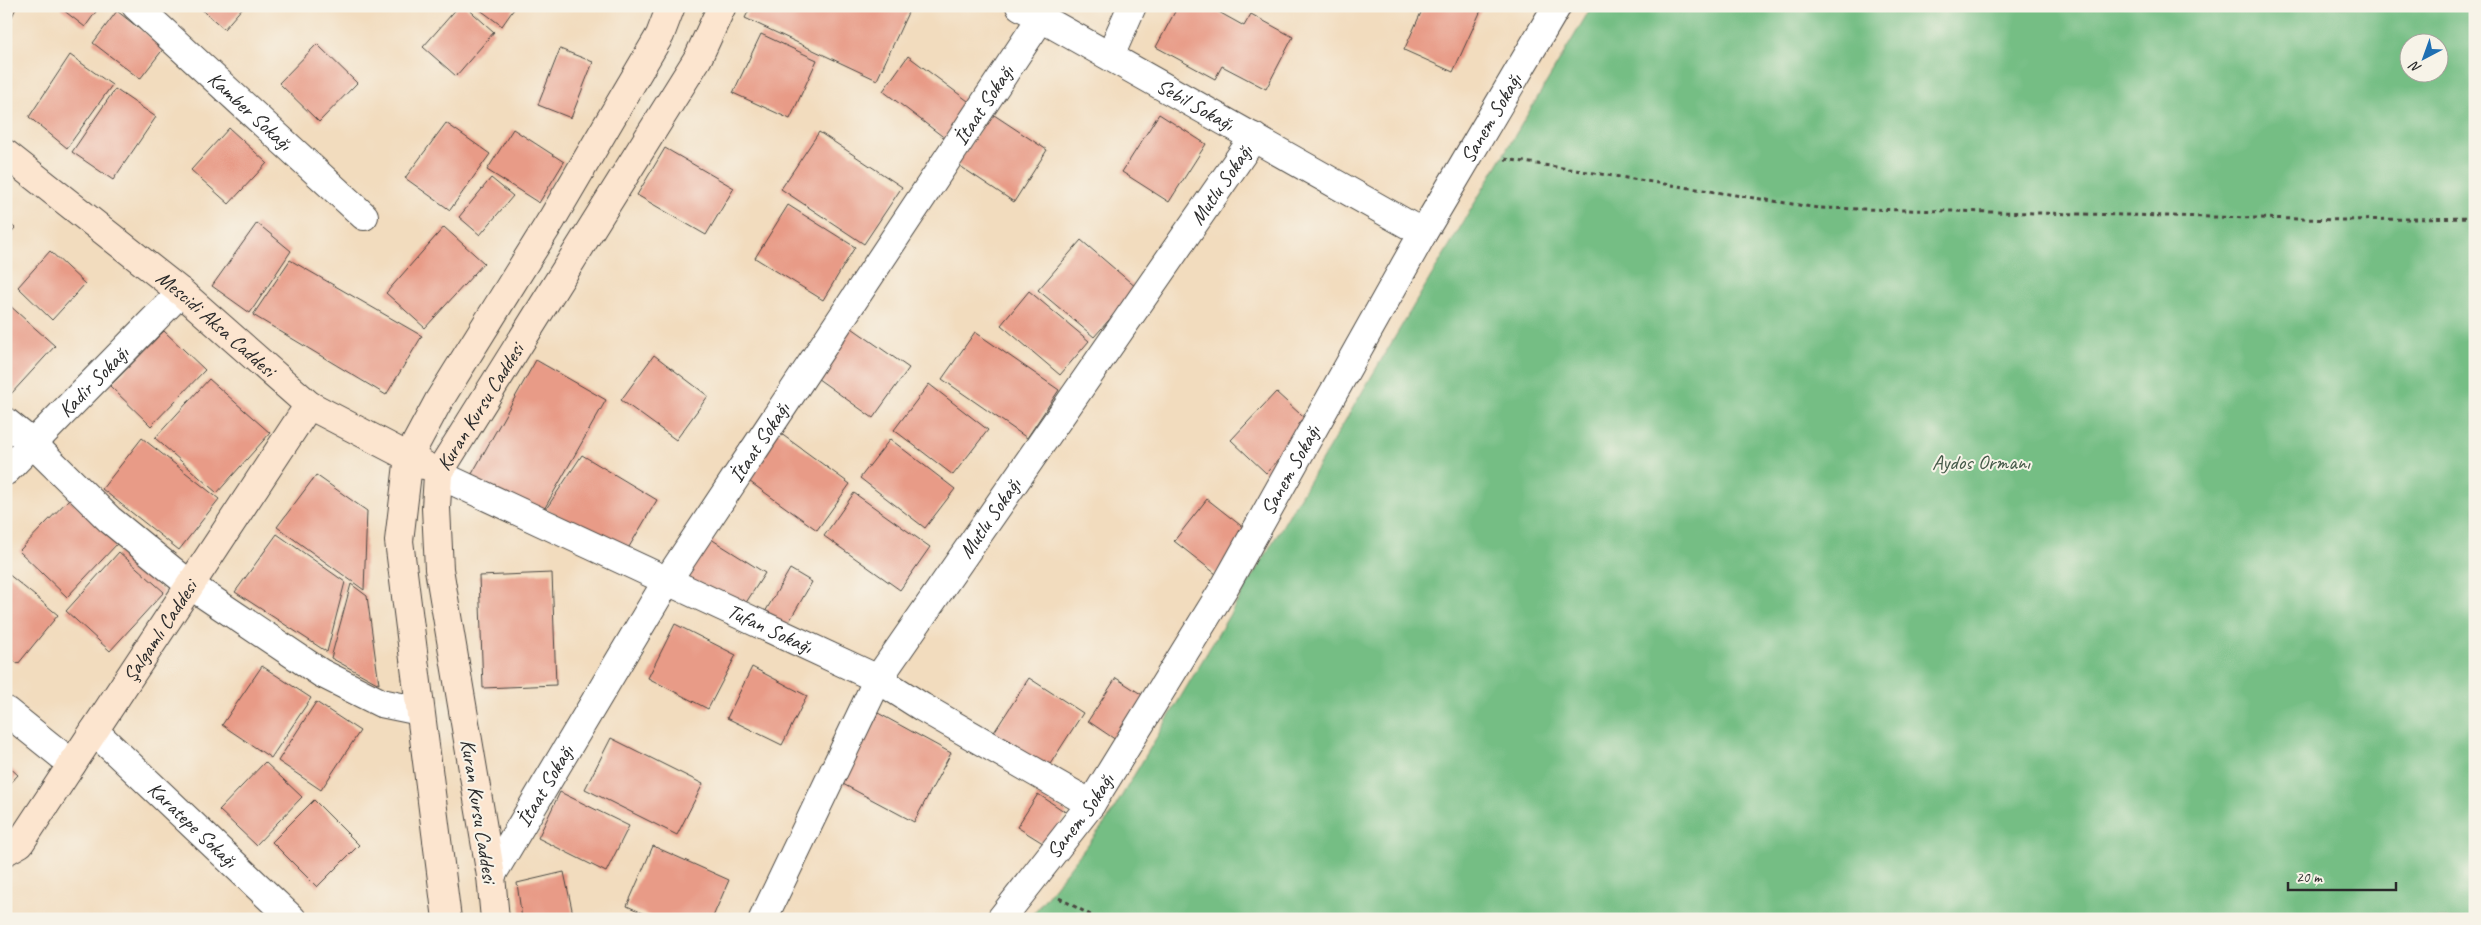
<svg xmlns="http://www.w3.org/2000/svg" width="2481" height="925" viewBox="0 0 2481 925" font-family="Caveat,sans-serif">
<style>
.forest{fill:#74be84;stroke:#507458;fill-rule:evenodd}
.building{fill:#e89b87}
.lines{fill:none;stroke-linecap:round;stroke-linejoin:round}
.street-casing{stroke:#494641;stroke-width:30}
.secondary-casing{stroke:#494641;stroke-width:30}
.path{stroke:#494641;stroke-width:3;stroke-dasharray:4 4;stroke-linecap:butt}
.street{stroke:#fff;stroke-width:28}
.secondary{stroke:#fce5cf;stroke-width:28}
.labels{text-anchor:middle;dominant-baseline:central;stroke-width:4;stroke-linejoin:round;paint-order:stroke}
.street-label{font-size:21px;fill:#2b2b2b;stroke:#f7f3e8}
.park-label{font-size:21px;fill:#445848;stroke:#f7f3e8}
</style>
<rect width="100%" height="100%" fill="#f7f3e8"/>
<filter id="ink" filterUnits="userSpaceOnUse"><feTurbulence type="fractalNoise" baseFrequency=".02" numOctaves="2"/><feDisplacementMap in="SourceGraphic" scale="10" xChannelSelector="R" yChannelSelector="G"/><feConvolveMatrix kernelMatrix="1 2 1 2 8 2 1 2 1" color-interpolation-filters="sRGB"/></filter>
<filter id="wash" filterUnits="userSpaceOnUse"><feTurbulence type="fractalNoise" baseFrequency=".0096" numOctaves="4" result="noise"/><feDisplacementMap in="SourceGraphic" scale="20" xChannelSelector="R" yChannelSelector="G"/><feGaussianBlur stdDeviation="1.12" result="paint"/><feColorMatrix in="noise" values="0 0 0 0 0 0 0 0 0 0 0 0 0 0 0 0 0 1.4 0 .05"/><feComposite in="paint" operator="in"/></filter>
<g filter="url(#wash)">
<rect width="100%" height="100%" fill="#f2dcbe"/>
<path class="forest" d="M1592,6H2475V919H1029L1108,819ZM2408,42H2438V72H2408Z"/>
<g id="blocks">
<g class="building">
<polygon points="6,6 17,6 6,29"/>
<polygon points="58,6 100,6 85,27"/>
<polygon points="198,6 244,6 224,29"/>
<polygon points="459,6 465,6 494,32 456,76 423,47"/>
<polygon points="475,6 516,6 502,26"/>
<polygon points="751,6 911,6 877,80 745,18"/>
<polygon points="1178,6 1208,6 1244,26 1251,14 1293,37 1266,89 1222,66 1215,79 1156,47"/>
<polygon points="1424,6 1483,6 1453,72 1404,50"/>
<polygon points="117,11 164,48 140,79 93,43"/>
<polygon points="761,34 817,60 790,119 733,93"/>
<polygon points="317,44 357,83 319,122 279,83"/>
<polygon points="560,49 593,62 571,118 538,105"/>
<polygon points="70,55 112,85 67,148 29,117"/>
<polygon points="908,56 972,104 946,139 883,91"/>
<polygon points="115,89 156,117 113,180 72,152"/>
<polygon points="991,113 1047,150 1014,202 957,164"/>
<polygon points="1159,114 1206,144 1169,202 1122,172"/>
<polygon points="446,123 490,154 450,210 405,178"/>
<polygon points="229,128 267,163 229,204 191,170"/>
<polygon points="513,129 564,162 539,203 487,170"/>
<polygon points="819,132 902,187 864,244 781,189"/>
<polygon points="665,148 734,188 706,235 637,195"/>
<polygon points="491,178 513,196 480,235 459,217"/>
<polygon points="788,205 855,247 823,300 755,258"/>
<polygon points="6,221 15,228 6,238"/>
<polygon points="257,223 291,251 250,313 212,286"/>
<polygon points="444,227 484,263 425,328 386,293"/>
<polygon points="1081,240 1137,288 1094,337 1038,290"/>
<polygon points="50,251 85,284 52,320 18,287"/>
<polygon points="290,260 422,336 386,395 253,315"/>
<polygon points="1029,291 1089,341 1060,375 1001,325"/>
<polygon points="8,304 55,346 11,394 6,390 6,305"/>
<polygon points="849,326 909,368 873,418 814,376"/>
<polygon points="164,331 205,370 151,426 110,386"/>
<polygon points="975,332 1059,390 1027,438 942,379"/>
<polygon points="654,355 708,396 676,440 621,400"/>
<polygon points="536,360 606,400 538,520 468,481"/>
<polygon points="209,379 270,433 217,493 155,438"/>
<polygon points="929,384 988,430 953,475 894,430"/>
<polygon points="1276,392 1312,425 1266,473 1231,440"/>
<polygon points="773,428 850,484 817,530 739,474"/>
<polygon points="142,438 219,499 179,550 102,489"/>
<polygon points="890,439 955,489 925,528 860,478"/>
<polygon points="582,455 657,500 626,552 546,509"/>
<polygon points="316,475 367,511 364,590 277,527"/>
<polygon points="854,493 930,547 900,590 824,536"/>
<polygon points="70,498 118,543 67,597 19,551"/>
<polygon points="1207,499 1249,532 1216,574 1174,541"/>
<polygon points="277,534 345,582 327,652 235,592"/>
<polygon points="703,534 765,573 740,612 679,573"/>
<polygon points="119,552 164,592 110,651 66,611"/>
<polygon points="790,569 812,582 783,632 761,619"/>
<polygon points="7,573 58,615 18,664 6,655"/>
<polygon points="552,573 556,685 483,688 479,576"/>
<polygon points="351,584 367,596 379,684 331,658"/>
<polygon points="675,624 736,655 708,709 648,678"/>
<polygon points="262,666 311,698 271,758 222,725"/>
<polygon points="752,667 807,696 782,745 727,718"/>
<polygon points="1029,678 1083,713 1045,772 991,737"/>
<polygon points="1116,678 1147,698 1119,742 1088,721"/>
<polygon points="316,702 360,731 321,790 278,761"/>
<polygon points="878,713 951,753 914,822 841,783"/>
<polygon points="611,738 703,784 677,835 585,789"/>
<polygon points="265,762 302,797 256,845 219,810"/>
<polygon points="6,764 18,775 6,788"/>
<polygon points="560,792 629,826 606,872 538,838"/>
<polygon points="1038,794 1067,813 1046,845 1017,827"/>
<polygon points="314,800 359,845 317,887 272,842"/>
<polygon points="653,846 729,880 712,919 656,919 627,906"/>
<polygon points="564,872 574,919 522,919 517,883"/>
</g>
</g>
</g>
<g filter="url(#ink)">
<use href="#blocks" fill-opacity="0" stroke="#494641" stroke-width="1"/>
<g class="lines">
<g class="street-casing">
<g id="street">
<path id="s1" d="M136,6L364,216"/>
<path id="s2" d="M1020,6L1423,233"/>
<polyline points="1110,56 1132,6"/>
<polyline points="6,422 33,444 109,519 190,585 321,673 381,703 420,711"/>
<path id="s3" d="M6,471L181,292"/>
<path id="s4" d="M438,474L878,679L922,707L1091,804"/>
<polyline points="6,711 72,764"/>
<path id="s5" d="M94,731L292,919"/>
<path id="s6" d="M491,876L667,581L1041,18"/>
<path id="s7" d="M763,919L878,679L1254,137"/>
<path id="s8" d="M1001,919L1091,804L1224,588L1423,233L1557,6"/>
</g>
</g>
<g class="secondary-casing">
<g id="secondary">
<path id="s9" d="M6,154L181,292L309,405L424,465"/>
<path id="s10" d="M6,851L20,843L309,405"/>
<polyline points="447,919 399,541 409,456 438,402 552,219 660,35 671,6"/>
<path id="s11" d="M495,919L491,876L439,569L436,508L438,474L698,58L722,6"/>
</g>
</g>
<g class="path">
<polyline points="1505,159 1818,208 2344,220 2475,218"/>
<polyline points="1059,898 1098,919"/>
</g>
<use href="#street" class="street"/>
<use href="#secondary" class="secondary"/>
</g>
</g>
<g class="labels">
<g class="street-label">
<text stroke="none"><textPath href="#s2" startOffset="201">Sebil Sokağı</textPath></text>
<text stroke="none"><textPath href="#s6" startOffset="915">İtaat Sokağı</textPath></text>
<text stroke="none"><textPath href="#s1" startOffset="155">Kamber Sokağı</textPath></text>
<text stroke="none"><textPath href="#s8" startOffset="940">Sanem Sokağı</textPath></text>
<text stroke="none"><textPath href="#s7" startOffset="868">Mutlu Sokağı</textPath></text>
<text stroke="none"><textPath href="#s9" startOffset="270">Mescidi Aksa Caddesi</textPath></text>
<text stroke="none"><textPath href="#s3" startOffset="125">Kadir Sokağı</textPath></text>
<text stroke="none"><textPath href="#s11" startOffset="529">Kuran Kursu Caddesi</textPath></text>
<text stroke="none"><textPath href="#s6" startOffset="510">İtaat Sokağı</textPath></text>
<text stroke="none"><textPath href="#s8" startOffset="535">Sanem Sokağı</textPath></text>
<text stroke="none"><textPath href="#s7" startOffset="462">Mutlu Sokağı</textPath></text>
<text stroke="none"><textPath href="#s4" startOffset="366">Tufan Sokağı</textPath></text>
<text stroke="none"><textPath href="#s10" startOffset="270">Şalgamlı Caddesi</textPath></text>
<text stroke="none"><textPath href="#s6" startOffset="105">İtaat Sokağı</textPath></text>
<text transform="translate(479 811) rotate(81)">Kuran Kursu Caddesi</text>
<text stroke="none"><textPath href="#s8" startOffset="130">Sanem Sokağı</textPath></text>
<text stroke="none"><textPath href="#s5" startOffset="136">Karatepe Sokağı</textPath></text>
</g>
<g class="park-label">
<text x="1981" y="462">Aydos Ormanı</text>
</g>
</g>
<rect width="2481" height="925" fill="none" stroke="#f7f3e8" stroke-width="25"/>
<g transform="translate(2424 58) rotate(221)"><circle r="24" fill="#f7f3e8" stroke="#a5a39c"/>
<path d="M0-4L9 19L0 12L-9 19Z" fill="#1f6fb2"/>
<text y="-8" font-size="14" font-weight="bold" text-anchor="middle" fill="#2b2b2b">N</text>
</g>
<path d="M2288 882v8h108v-8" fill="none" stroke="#2b2b2b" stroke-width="2.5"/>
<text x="2296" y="882" font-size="15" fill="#2b2b2b" stroke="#f7f3e8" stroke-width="4" paint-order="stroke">20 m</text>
</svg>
